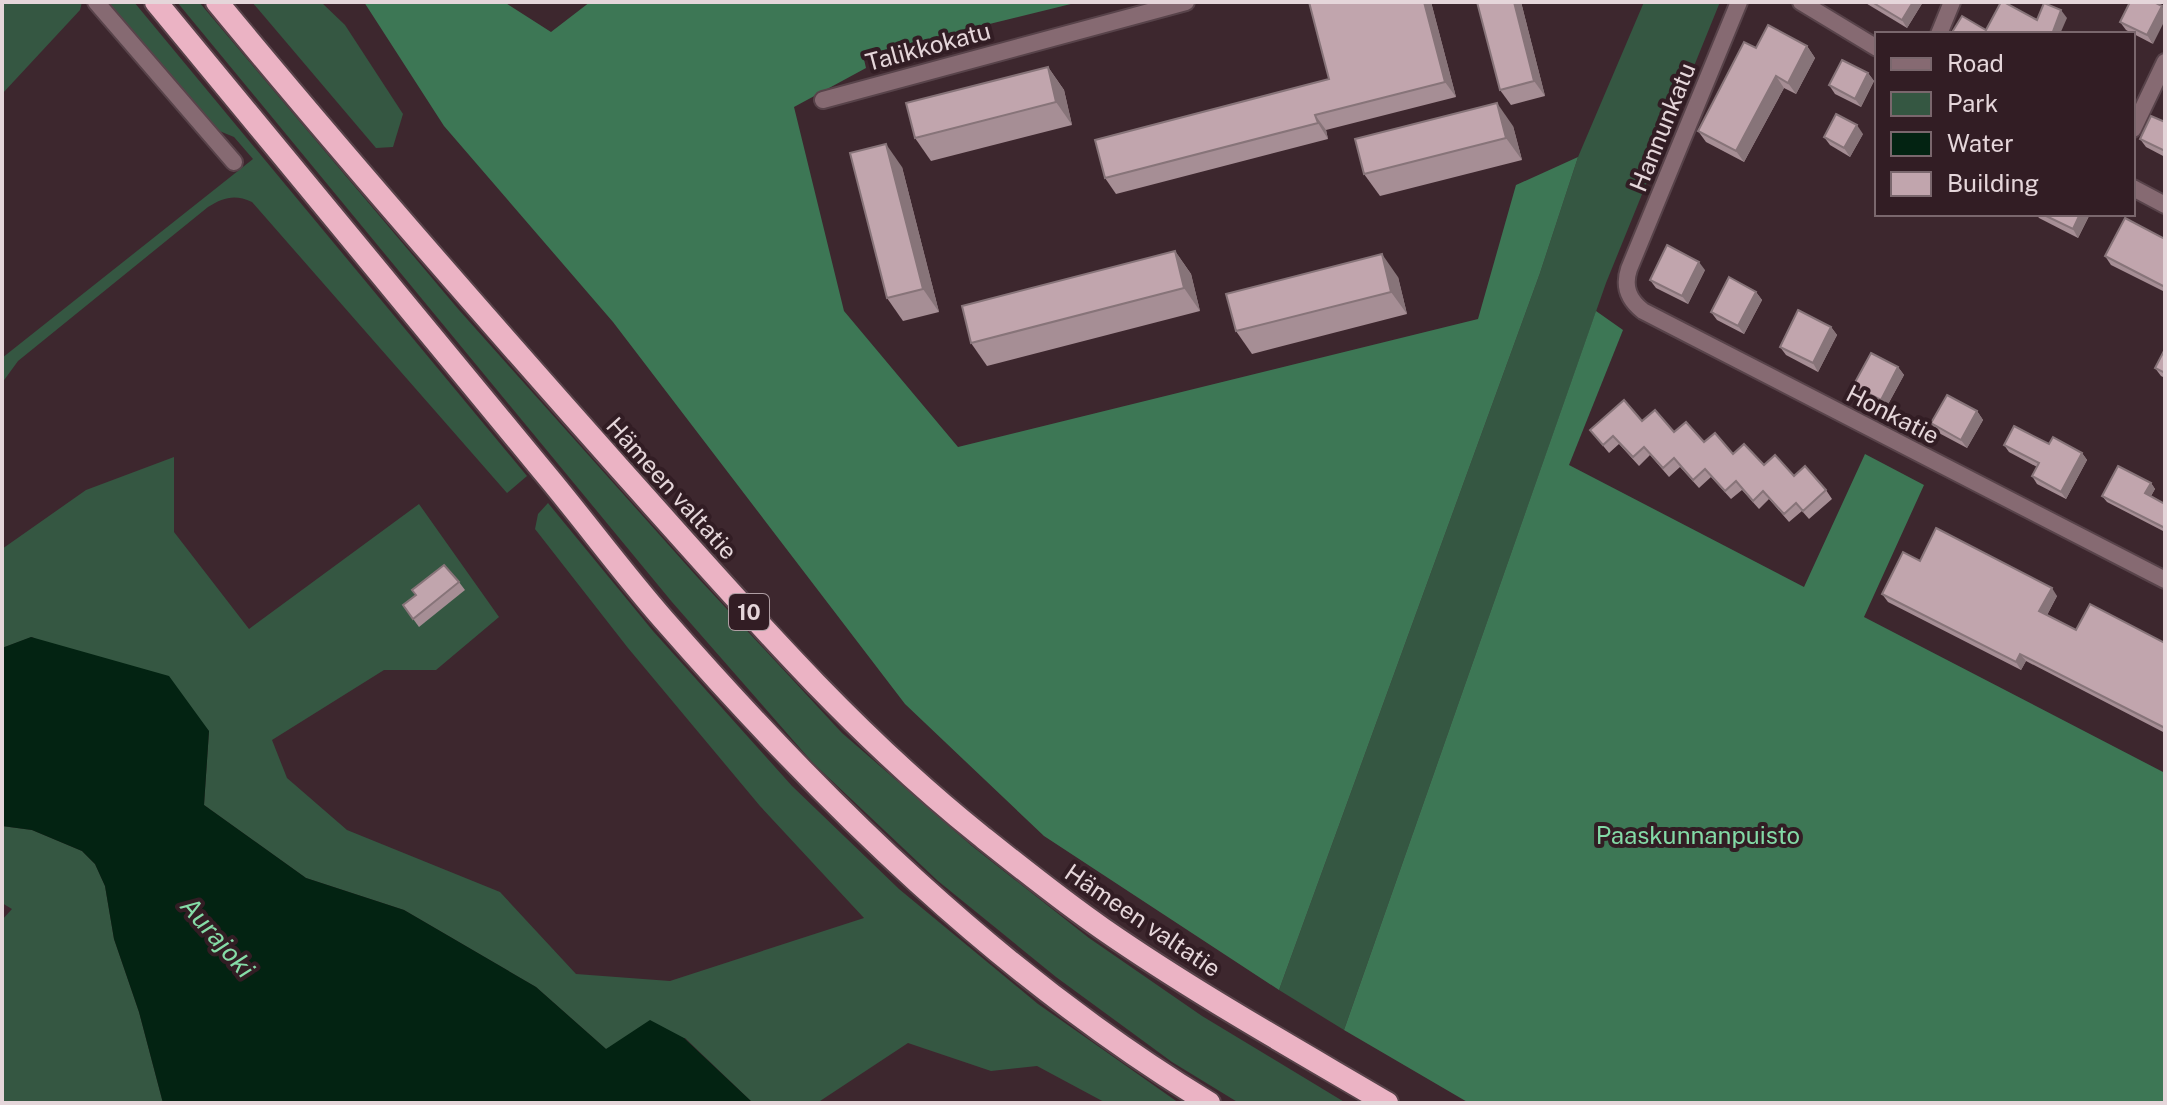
<svg xmlns="http://www.w3.org/2000/svg" width="2167" height="1105" viewBox="0 0 2167 1105" font-family="'Public Sans',sans-serif">
<style>
.green{fill:#355742}
.forest{fill:#3d7755}
.water{fill:#032312}
.lines{fill:none;stroke-linecap:round;stroke-linejoin:round}
.minor-casing{stroke:#58434a;stroke-width:20}
.tertiary-casing{stroke:#58434a;stroke-width:20}
.trunk-casing{stroke:#58434a;stroke-width:26}
.minor{stroke:#866a72;stroke-width:16}
.tertiary{stroke:#866a72;stroke-width:16}
.trunk{stroke:#ebb3c4;stroke-width:22}
.wall{fill:#a68e95}
.shaded-wall{fill:#877479}
.building{fill:#c1a5ad;stroke:#877479;stroke-width:2}
.labels{text-anchor:middle;dominant-baseline:central;stroke-width:8;stroke-linejoin:round;paint-order:stroke}
.shield{fill:#321d24;stroke:#af9ea3;stroke-width:2}
.shield-label{font-size:22px;font-weight:bold;fill:#e5d6da}
.street-label{font-size:24px;fill:#e5d6da;stroke:#321d24}
.park-label{font-size:24px;fill:#83daa6;stroke:#321d24}
.water-label{font-size:26px;font-style:italic;fill:#85dca7;stroke:#321d24}
</style>
<rect width="100%" height="100%" fill="#3d272e"/>
<g class="green">
<polygon points="2,2 82,2 80,10 2,94"/>
<path d="M105,2H134L527,476L507,493L252,202C235,194 224,197 208,207L18,361L2,383V358L253,159L234,137L217,130Z"/>
<polygon points="177,2 199,2 459,310 699,579 842,733 972,846 1089,938 1202,1016 1346,1103 1239,1103 1172,1062 1056,977 938,881 813,763 672,602"/>
<polygon points="252,2 321,2 345,25 403,114 393,147 376,148"/>
<polygon points="1644,2 1720,2 1606,283 1344,1030 1279,990 1540,273 1578,157"/>
<polygon points="174,457 174,532 249,629 419,504 499,617 436,670 384,670 272,740 287,778 347,830 500,892 576,974 670,981 864,918 760,806 628,648 535,529 538,514 548,503 653,631 792,786 899,889 1038,1004 1179,1103 1106,1103 1037,1066 991,1071 908,1043 817,1103 753,1103 685,1038 606,1049 536,987 404,910 306,878 204,805 209,731 32,637 2,648 2,549 86,490"/>
<polygon points="2,826 32,830 82,851 95,864 105,886 114,939 139,1012 163,1103 2,1103 2,920 12,909 2,903"/>
</g>
<g class="forest">
<polygon points="364,2 504,2 551,32 590,2 1079,2 863,55 866,68 794,107 844,311 958,447 1478,319 1516,185 1578,157 1540,273 1279,990 1044,836 905,704 613,322 444,126"/>
<polygon points="1596,311 1623,330 1569,465 1804,587 1865,454 1924,485 1864,617 2165,773 2165,1103 1469,1103 1344,1030"/>
</g>
<polygon class="water" points="31,637 169,676 209,731 204,805 306,878 404,910 536,987 606,1049 650,1020 684,1038 753,1103 163,1103 139,1012 114,939 105,886 95,864 82,851 32,830 2,826 2,648"/>
<g class="lines">
<g class="minor-casing">
<g id="minor">
<polyline points="96,2 234,162"/>
<path d="M1739,2L1629,269C1623,287 1629,300 1643,311L2165,580"/>
<polyline points="1939,34 1952,2"/>
<polyline points="823,100 1186,2"/>
<polyline points="2133,129 2165,62"/>
</g>
</g>
<g class="tertiary-casing">
<g id="tertiary">
<polyline points="1801,2 1877,48"/>
<polyline points="2133,188 2165,205"/>
</g>
</g>
<g class="trunk-casing">
<g id="trunk">
<path d="M156,2C285,158 413,315 543,471C584,520 622,572 664,620C825,804 999,975 1209,1103"/>
<path d="M217,2C348,161 484,316 621,470C735,597 846,728 980,835C1020,867 1061,900 1103,929C1194,992 1292,1047 1387,1103"/>
</g>
</g>
<use href="#minor" class="minor"/>
<use href="#tertiary" class="tertiary"/>
<use href="#trunk" class="trunk"/>
</g>
<g class="wall">
<polygon points="1431,2 1456,97 1326,130 1328,139 1116,194 1105,178 1329,79"/>
<polygon points="1521,2 1545,96 1511,105 1500,90"/>
<polygon points="1864,2 1923,2 1907,28"/>
<polygon points="2130,2 2153,44 2126,30 2120,22"/>
<polygon points="1807,46 1815,58 1796,94 1784,88 1744,162 1706,142 1698,131 1756,48"/>
<polygon points="1048,67 1064,90 1072,125 931,161 915,138"/>
<polygon points="1868,73 1874,81 1861,107 1835,94 1829,85"/>
<polygon points="2165,122 2165,157 2146,147 2140,139"/>
<polygon points="1513,126 1522,160 1380,196 1364,174"/>
<polygon points="1863,134 1850,157 1830,145 1824,137"/>
<polygon points="902,167 939,312 903,321 887,298"/>
<polygon points="2036,214 2090,214 2078,238 2039,218"/>
<polygon points="2165,239 2165,292 2111,265 2105,256"/>
<polygon points="1175,251 1191,274 1200,311 987,366 971,343"/>
<polygon points="1705,270 1688,304 1656,288 1650,280"/>
<polygon points="1398,277 1407,314 1252,354 1236,331"/>
<polygon points="1756,292 1762,300 1744,334 1717,320 1711,312"/>
<polygon points="1831,327 1837,335 1818,372 1786,355 1780,347"/>
<polygon points="2165,349 2165,378 2161,376 2155,368"/>
<polygon points="1898,367 1904,375 1886,408 1859,394 1853,386"/>
<polygon points="1977,411 1983,420 1967,448 1937,432 1931,423"/>
<polygon points="1642,421 1704,442 1794,476 1826,490 1832,499 1809,519 1802,511 1789,522 1769,499 1759,509 1742,490 1731,499 1711,477 1699,488 1680,467 1669,477 1650,455 1639,466 1619,444 1609,453 1590,430"/>
<polygon points="2049,444 2082,453 2087,460 2066,499 2037,484 2032,476 2037,467 2009,452 2004,445"/>
<polygon points="2151,483 2155,489 2151,496 2165,504 2165,532 2107,502 2102,496"/>
<polygon points="1920,561 2057,596 2047,615 2076,630 2165,643 2165,733 2026,661 2021,670 1888,602 1882,594"/>
<polygon points="459,582 465,590 419,627 403,605"/>
</g>
<g class="shaded-wall">
<polygon points="1424,2 1431,2 1456,97 1445,82"/>
<polygon points="1514,2 1521,2 1545,96 1534,81"/>
<polygon points="1913,2 1923,2 1907,28 1902,20"/>
<polygon points="2162,6 2165,11 2165,20 2153,44 2147,35"/>
<polygon points="2061,10 2067,18 2060,34 2052,34"/>
<polygon points="1807,46 1815,58 1796,94 1788,83"/>
<polygon points="1048,67 1064,90 1072,125 1056,102"/>
<polygon points="1868,73 1874,81 1861,107 1855,99"/>
<polygon points="1776,76 1784,88 1744,162 1736,151"/>
<polygon points="1497,103 1513,126 1522,160 1506,138"/>
<polygon points="1315,115 1326,130 1328,139 1318,123"/>
<polygon points="1857,125 1863,134 1850,157 1844,148"/>
<polygon points="886,144 902,167 939,312 923,289"/>
<polygon points="2080,214 2090,214 2078,238 2073,229"/>
<polygon points="1175,251 1191,274 1200,311 1184,288"/>
<polygon points="1382,254 1398,277 1407,314 1391,292"/>
<polygon points="1699,262 1705,270 1688,304 1682,296"/>
<polygon points="1756,292 1762,300 1744,334 1738,326"/>
<polygon points="1831,327 1837,335 1818,372 1813,363"/>
<polygon points="1898,367 1904,375 1886,408 1881,400"/>
<polygon points="1977,411 1983,420 1967,448 1961,440"/>
<polygon points="2082,453 2087,460 2066,499 2061,492"/>
<polygon points="2151,483 2155,489 2149,499 2145,493"/>
<polygon points="2052,588 2057,596 2045,619 2039,611"/>
<polygon points="2020,654 2026,661 2021,670 2016,662"/>
</g>
<g class="building">
<polygon points="1309,2 1424,2 1445,82 1315,115 1318,123 1105,178 1095,140 1329,79"/>
<polygon points="1477,2 1514,2 1534,81 1500,90"/>
<polygon points="1872,2 1913,2 1902,20"/>
<polygon points="2001,2 2004,2 2037,20 2044,3 2061,10 2052,34 1951,34 1962,16 1986,30"/>
<polygon points="2130,2 2154,2 2162,6 2147,35 2120,22"/>
<polygon points="1768,25 1807,46 1788,83 1776,76 1736,151 1698,131 1744,42 1756,48"/>
<polygon points="1842,60 1868,73 1855,99 1829,85"/>
<polygon points="1048,67 1056,102 915,138 906,103"/>
<polygon points="1497,103 1506,138 1364,174 1355,139"/>
<polygon points="1836,114 1857,125 1844,148 1824,137"/>
<polygon points="2151,116 2165,122 2165,151 2140,139"/>
<polygon points="886,144 923,289 887,298 850,153"/>
<polygon points="2042,214 2080,214 2073,229"/>
<polygon points="2125,218 2165,239 2165,287 2105,256"/>
<polygon points="1667,245 1699,262 1682,296 1650,280"/>
<polygon points="1175,251 1184,288 971,343 962,306"/>
<polygon points="1382,254 1391,292 1236,331 1226,294"/>
<polygon points="1729,277 1756,292 1738,326 1711,312"/>
<polygon points="1798,310 1831,327 1813,363 1780,347"/>
<polygon points="2165,349 2165,373 2155,368"/>
<polygon points="1871,353 1898,367 1881,400 1853,386"/>
<polygon points="1947,395 1977,411 1961,440 1931,423"/>
<polygon points="1624,400 1642,421 1655,410 1674,432 1686,422 1704,442 1715,433 1733,454 1744,444 1764,465 1775,455 1794,476 1805,466 1826,490 1803,511 1796,503 1784,514 1763,491 1753,501 1736,481 1725,491 1705,469 1693,480 1674,458 1663,468 1644,447 1633,457 1613,436 1603,445 1590,430"/>
<polygon points="2014,426 2049,444 2053,437 2082,453 2061,492 2032,476 2039,463 2004,445"/>
<polygon points="2118,466 2151,483 2145,493 2165,504 2165,528 2102,496"/>
<polygon points="1936,528 2052,588 2039,611 2076,630 2090,604 2165,643 2165,728 2020,654 2016,662 1882,594 1903,552 1920,561"/>
<polygon points="444,565 459,582 413,619 403,605 416,595 412,590"/>
</g>
<g class="labels">
<rect class="shield" x="729" y="594" width="40" height="36" rx="6"/>
<g class="shield-label">
<text x="749" y="612">10</text>
</g>
<g class="street-label">
<text transform="translate(928 46) rotate(-15)">Talikkokatu</text>
<text transform="translate(1662 127) rotate(-68)">Hannunkatu</text>
<text transform="translate(1893 414) rotate(27)">Honkatie</text>
<text transform="translate(672 488) rotate(48)">Hämeen valtatie</text>
<text transform="translate(1143 920) rotate(34)">Hämeen valtatie</text>
</g>
<g class="park-label">
<text x="1698" y="835">Paaskunnanpuisto</text>
</g>
<g class="water-label">
<text transform="translate(218 937) rotate(49)">Aurajoki</text>
</g>
</g>
<rect width="2167" height="1105" fill="none" stroke="#e5d6da" stroke-width="8"/>
<rect x="1875" y="32" width="260" height="184" fill="#321d24" stroke="#7a676d" stroke-width="2"/>
<rect x="1891" y="58" width="40" height="12" fill="#866a72" stroke="#7a676d" stroke-width="2"/>
<text x="1947" y="72" font-size="24" fill="#e5d6da">Road</text>
<rect x="1891" y="92" width="40" height="24" fill="#355742" stroke="#7a676d" stroke-width="2"/>
<text x="1947" y="112" font-size="24" fill="#e5d6da">Park</text>
<rect x="1891" y="132" width="40" height="24" fill="#032312" stroke="#7a676d" stroke-width="2"/>
<text x="1947" y="152" font-size="24" fill="#e5d6da">Water</text>
<rect x="1891" y="172" width="40" height="24" fill="#c1a5ad" stroke="#7a676d" stroke-width="2"/>
<text x="1947" y="192" font-size="24" fill="#e5d6da">Building</text>
</svg>
